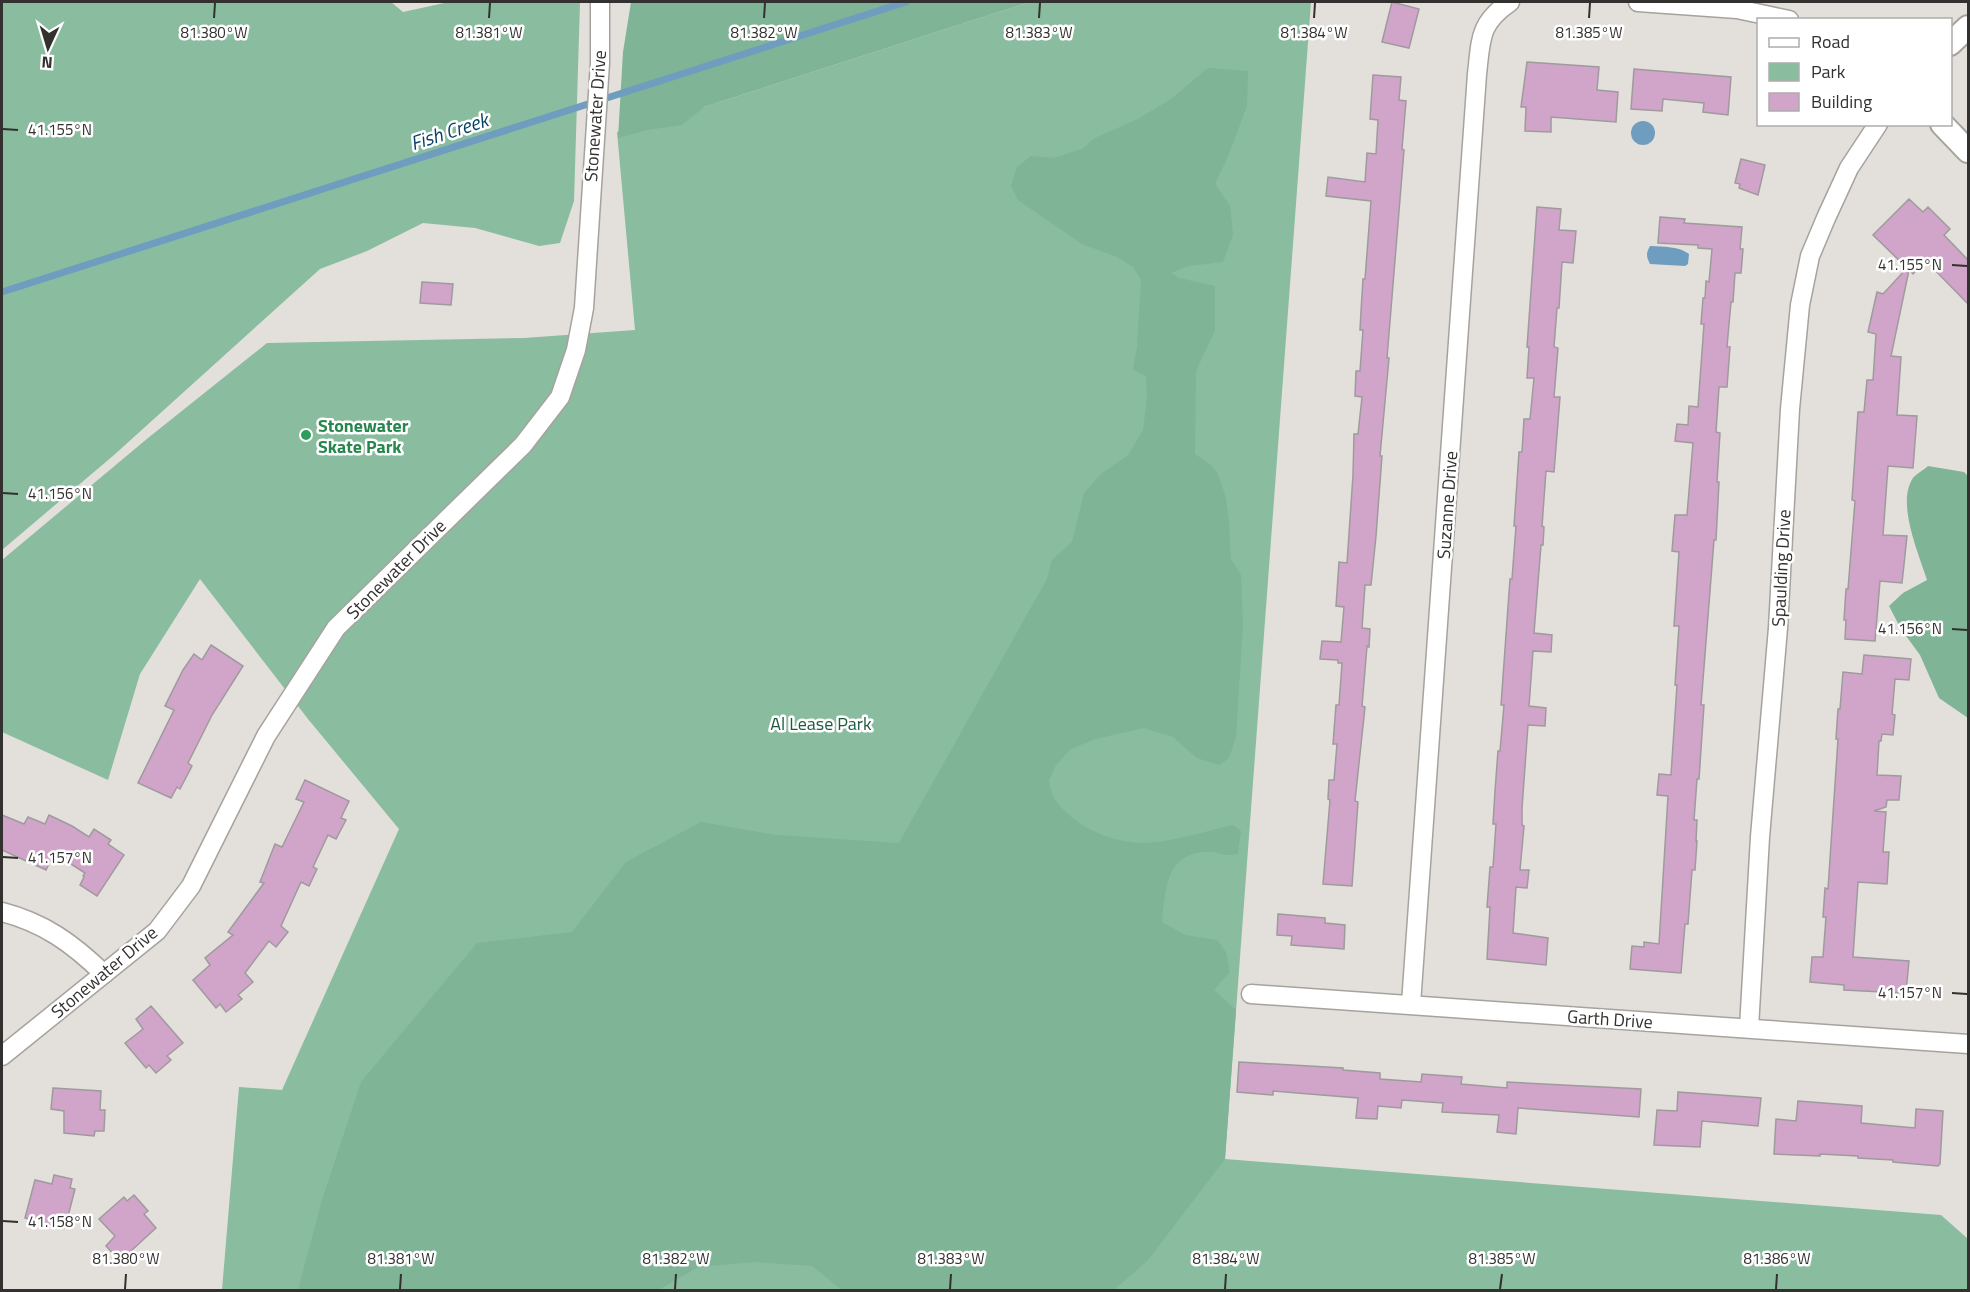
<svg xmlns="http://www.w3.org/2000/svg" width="1970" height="1292" viewBox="0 0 1970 1292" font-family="'Titillium Web',sans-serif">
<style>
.green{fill:#8abc9f}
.forest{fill:#7fb496}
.water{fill:#6f9dbf}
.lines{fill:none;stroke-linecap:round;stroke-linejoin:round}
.stream{stroke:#6f9dbf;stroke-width:7}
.building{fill:#d1a5c9;stroke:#9f9a9e;stroke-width:1.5}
.minor-casing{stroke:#a6a39e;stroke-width:21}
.tertiary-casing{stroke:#a6a39e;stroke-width:26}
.minor{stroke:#fff;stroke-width:18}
.tertiary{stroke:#fff;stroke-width:22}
.ticks{fill:none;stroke:#32312f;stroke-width:2}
.leisure-dot{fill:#2e9e5b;stroke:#fff;stroke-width:2}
.labels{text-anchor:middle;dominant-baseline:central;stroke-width:5;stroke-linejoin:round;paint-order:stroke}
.street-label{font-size:18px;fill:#32312f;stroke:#fff}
.leisure-label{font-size:18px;font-weight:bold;fill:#27864d;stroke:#fff;text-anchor:start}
.park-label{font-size:18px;fill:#1d5b3e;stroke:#fff}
.water-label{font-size:20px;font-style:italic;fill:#054163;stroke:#fff}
.ticks-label{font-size:15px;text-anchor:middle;fill:#32312f;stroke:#fff;stroke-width:5;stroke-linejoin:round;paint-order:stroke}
</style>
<rect width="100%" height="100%" fill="#e3dfda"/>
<g class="green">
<polygon points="2,2 391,2 403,12 449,2 580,2 574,201 560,243 539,246 475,228 423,223 367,251 320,269 114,455 2,550"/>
<polygon points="1030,2 1311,2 1225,1159 1941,1215 1968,1239 1968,1290 222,1290 239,1087 282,1090 399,829 308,719 200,579 140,674 108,780 2,732 2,560 148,438 267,343 524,338 635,330 617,132 704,107"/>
</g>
<g class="forest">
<polygon points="631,2 1030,2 704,107 682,125 647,130 618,138 623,52"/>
<path d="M1208,68L1248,71L1247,106L1229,154L1215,184L1230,206L1233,235L1223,262L1188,266L1171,273L1179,278L1215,286V330L1196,371L1195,454L1211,465L1218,474L1226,498L1229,523L1231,559L1241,575L1243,625L1236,737L1229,758L1219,765L1197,758L1173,737L1144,728L1095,739L1071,749L1056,765L1049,780C1050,786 1051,792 1054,798C1074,829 1120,847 1156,842C1182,839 1207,831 1233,825L1241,831L1238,854C1223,857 1223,853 1211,852C1166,850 1166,887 1162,922L1185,935L1217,940L1226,952L1230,972L1214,990L1236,1010L1225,1159L1148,1260L1114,1290H842L812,1266L754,1262L699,1267L658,1290H298L322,1200L361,1082L477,943L572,932L626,862L701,822L776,835L899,843L1047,579L1052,560L1072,542L1084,493L1101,474L1128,455L1143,430L1147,397L1146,376L1133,370L1137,347L1141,280L1133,267L1117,257L1082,244L1018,200L1011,186L1017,167L1031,156L1053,158L1082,149L1095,138L1138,119L1171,99Z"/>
<path d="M1928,466L1964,472L1968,476V718L1939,698L1920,655L1901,629L1889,606L1903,593L1927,580C1919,554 1896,503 1913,478C1916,474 1924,470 1928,466Z"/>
</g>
<g class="water">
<circle cx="1643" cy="133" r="12"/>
<path d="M1650,246C1664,247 1679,246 1689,254L1688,264L1685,266L1650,264C1646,256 1646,253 1650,246Z"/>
</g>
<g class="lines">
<polyline class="stream" points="2,292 906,2"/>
</g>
<g class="building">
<polygon points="1392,2 1419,9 1409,48 1382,42"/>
<polygon points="1527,62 1599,67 1597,90 1618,92 1616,122 1551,117 1551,132 1525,131 1526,107 1521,107"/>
<polygon points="1634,69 1731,77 1728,115 1703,112 1704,103 1663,99 1662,111 1631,109"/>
<polygon points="1373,75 1401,77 1399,100 1406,101 1402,149 1404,150 1387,358 1389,358 1380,456 1382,456 1376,536 1371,585 1365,585 1362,628 1370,629 1369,647 1367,646 1362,706 1365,707 1355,801 1358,802 1352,886 1323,884 1330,800 1328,799 1329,780 1334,780 1337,744 1333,744 1336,705 1339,705 1342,663 1338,663 1338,660 1320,659 1322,641 1341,642 1344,607 1336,606 1339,562 1347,563 1353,475 1354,434 1358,434 1362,397 1355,396 1356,371 1360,371 1363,330 1360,330 1361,311 1363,279 1365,279 1371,201 1326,196 1328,177 1365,182 1367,153 1376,154 1378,120 1370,119"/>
<polygon points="1741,159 1765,165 1758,195 1739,188 1740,184 1735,183"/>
<polygon points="1909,199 1923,212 1928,207 1950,229 1944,235 1968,260 1968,304 1925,260 1913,274 1909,270 1891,356 1901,357 1897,415 1917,416 1913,468 1888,466 1883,535 1907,536 1902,583 1880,581 1875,641 1845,639 1846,620 1844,620 1846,589 1848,589 1855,501 1852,500 1858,412 1864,412 1867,380 1873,380 1876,334 1868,332 1877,292 1883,294 1907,268 1873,235"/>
<polygon points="1537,207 1561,209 1559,230 1576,231 1573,263 1562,262 1559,308 1557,308 1554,347 1558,348 1554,397 1560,397 1554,472 1546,471 1542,526 1544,527 1543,545 1541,545 1534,633 1552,635 1551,652 1533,651 1529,706 1546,708 1545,726 1528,725 1522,808 1522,825 1524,826 1520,870 1529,870 1527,888 1516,887 1513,933 1548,938 1546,965 1487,959 1490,907 1487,907 1490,867 1493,867 1496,824 1493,824 1495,791 1498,751 1500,751 1504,705 1501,705 1510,579 1512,579 1516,526 1514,526 1519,452 1522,452 1524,419 1530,419 1534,378 1527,378 1529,347 1527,347"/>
<polygon points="1660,217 1685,219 1684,223 1742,227 1740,249 1743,249 1741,273 1735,273 1733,302 1731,302 1727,347 1730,347 1727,387 1719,387 1716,432 1720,433 1717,482 1719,482 1716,540 1714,540 1701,705 1704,705 1699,779 1697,779 1694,820 1697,820 1696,841 1697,841 1695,870 1692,870 1688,924 1685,924 1681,973 1630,969 1632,946 1644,947 1644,942 1659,944 1668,796 1657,795 1659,774 1671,775 1677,685 1675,685 1679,626 1674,626 1679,552 1672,551 1675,515 1687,515 1693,443 1675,441 1677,424 1688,425 1689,406 1698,407 1704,324 1701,324 1703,298 1705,298 1706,281 1709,282 1712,249 1698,248 1698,245 1658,243"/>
<polygon points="422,282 453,284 451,305 420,303"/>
<polygon points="211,645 243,666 212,715 188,763 192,766 180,789 177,787 171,798 138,783 174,710 165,706 183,670 194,654 202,660"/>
<polygon points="1864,655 1911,659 1909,680 1895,679 1892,714 1895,715 1893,735 1882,734 1881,741 1879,741 1877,775 1901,776 1899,800 1887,800 1886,807 1874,811 1886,812 1883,852 1889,852 1887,884 1858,882 1853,957 1909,961 1906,992 1903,993 1844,990 1844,985 1810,982 1812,957 1823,957 1826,917 1823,917 1825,888 1828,889 1838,739 1836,739 1838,709 1840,709 1843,672 1862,674"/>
<polygon points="305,780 349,801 341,818 346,820 336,839 328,835 313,867 317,869 309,886 301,882 281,926 288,932 276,947 269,941 245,973 253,982 238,995 242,999 226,1012 220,1004 216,1008 193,980 210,965 205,958 233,935 228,932 264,883 260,882 275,844 282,847 304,802 296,799"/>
<polygon points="2,815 24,824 28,817 45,824 49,815 72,826 89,837 94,829 111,840 108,844 124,855 97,896 80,885 84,877 83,876 85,873 54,853 46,870 2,850"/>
<polygon points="1278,914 1325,918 1325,923 1345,925 1344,949 1291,945 1292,936 1277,935"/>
<polygon points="151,1006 183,1043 167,1056 171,1060 156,1073 149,1065 146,1068 125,1043 143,1029 136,1019"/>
<polygon points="1239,1062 1343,1068 1343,1070 1380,1073 1380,1079 1421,1082 1422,1074 1462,1077 1461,1084 1507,1088 1507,1082 1641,1089 1639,1117 1518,1108 1516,1134 1497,1132 1499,1115 1442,1112 1443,1103 1402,1100 1401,1108 1378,1106 1377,1119 1356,1118 1358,1098 1273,1091 1273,1095 1237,1092"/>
<polygon points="53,1088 101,1091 100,1110 105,1110 104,1131 95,1131 94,1136 64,1133 64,1111 51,1109"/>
<polygon points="1678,1092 1761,1098 1758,1126 1702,1121 1700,1147 1654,1145 1657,1110 1677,1111"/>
<polygon points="1798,1101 1862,1106 1861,1123 1915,1128 1916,1109 1943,1111 1940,1164 1938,1166 1893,1162 1893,1160 1858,1158 1858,1156 1820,1154 1820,1156 1774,1154 1776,1119 1796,1121"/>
<polygon points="54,1175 72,1179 70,1188 75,1189 65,1228 25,1218 35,1180 52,1184"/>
<polygon points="134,1195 148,1211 144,1214 156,1228 120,1261 106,1246 115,1236 99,1219 124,1197 127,1201"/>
</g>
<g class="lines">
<g class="minor-casing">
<g id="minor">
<polyline points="1638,2 1737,9 1789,20"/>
<path d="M2,912C44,923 72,943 104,974"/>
<polyline points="1251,994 1968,1044"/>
<path d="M1411,1004L1477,74C1481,39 1479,23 1510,2"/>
<polyline points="1749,1028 1760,837 1778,628 1790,409 1800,305 1810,256 1826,218 1849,168 1878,124"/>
<polyline points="2,1056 157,931 191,886 266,736 336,628 523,445 560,397 576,350 584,308 600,63 600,2"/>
</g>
</g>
<g class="tertiary-casing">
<g id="tertiary">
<polyline points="1950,44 1968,27"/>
<polyline points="1942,124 1968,151"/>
</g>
</g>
<use href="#minor" class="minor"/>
<use href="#tertiary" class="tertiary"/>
</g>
<path class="ticks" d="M214,18L215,3M489,18L490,3M764,18L765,3M1039,18L1040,3M1314,18L1315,3M1589,18L1590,3M3,129L18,130M1952,265L1967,266M3,493L18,494M1952,629L1967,630M3,857L18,858M1952,993L1967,994M3,1221L18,1222M125,1289L126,1274M400,1289L401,1274M675,1289L676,1274M950,1289L951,1274M1225,1289L1226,1274M1500,1289L1502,1274M1776,1289L1777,1274"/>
<circle class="leisure-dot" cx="306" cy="435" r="6"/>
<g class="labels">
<g class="street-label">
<text transform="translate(595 116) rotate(-86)">Stonewater Drive</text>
<text transform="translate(1447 505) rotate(-86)">Suzanne Drive</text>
<text transform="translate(1781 568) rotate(-87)">Spaulding Drive</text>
<text transform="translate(396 569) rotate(-45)">Stonewater Drive</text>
<text transform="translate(104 972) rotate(-40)">Stonewater Drive</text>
<text transform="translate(1610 1019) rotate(4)">Garth Drive</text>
</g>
<g class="leisure-label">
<text x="318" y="425">Stonewater<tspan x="318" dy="21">Skate Park</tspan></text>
</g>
<g class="park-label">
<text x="821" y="723">Al Lease Park</text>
</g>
<g class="water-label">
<text transform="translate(449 131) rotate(-18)">Fish Creek</text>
</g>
</g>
<g class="ticks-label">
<text x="214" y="38">81.380°W</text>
<text x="489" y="38">81.381°W</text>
<text x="764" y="38">81.382°W</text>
<text x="1039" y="38">81.383°W</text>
<text x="1314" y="38">81.384°W</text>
<text x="1589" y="38">81.385°W</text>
<text x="60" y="135">41.155°N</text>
<text x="1910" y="270">41.155°N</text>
<text x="60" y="499">41.156°N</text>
<text x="1910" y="634">41.156°N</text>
<text x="60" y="863">41.157°N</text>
<text x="1910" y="998">41.157°N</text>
<text x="60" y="1227">41.158°N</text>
<text x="126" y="1264">81.380°W</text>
<text x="401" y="1264">81.381°W</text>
<text x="676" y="1264">81.382°W</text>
<text x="951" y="1264">81.383°W</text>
<text x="1226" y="1264">81.384°W</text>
<text x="1502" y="1264">81.385°W</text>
<text x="1777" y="1264">81.386°W</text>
</g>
<rect width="1970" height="1292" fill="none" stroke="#32312f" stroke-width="6"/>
<rect x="1757" y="18" width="195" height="108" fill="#ffffff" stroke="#adadac" stroke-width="1.5"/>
<rect x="1769" y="38" width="30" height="9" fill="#ffffff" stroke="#adadac" stroke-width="1.5"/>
<text x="1811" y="48" font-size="18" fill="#32312f">Road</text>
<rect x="1769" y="63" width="30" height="18" fill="#8abc9f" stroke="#adadac" stroke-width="1.5"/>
<text x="1811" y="78" font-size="18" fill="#32312f">Park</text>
<rect x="1769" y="93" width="30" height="18" fill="#d1a5c9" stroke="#adadac" stroke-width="1.5"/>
<text x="1811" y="108" font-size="18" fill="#32312f">Building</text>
<g transform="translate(48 48) rotate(184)" stroke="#ffffff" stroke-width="4.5" paint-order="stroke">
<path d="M0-4.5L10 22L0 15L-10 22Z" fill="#32312f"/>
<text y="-9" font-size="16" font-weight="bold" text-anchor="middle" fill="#32312f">N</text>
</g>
</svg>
